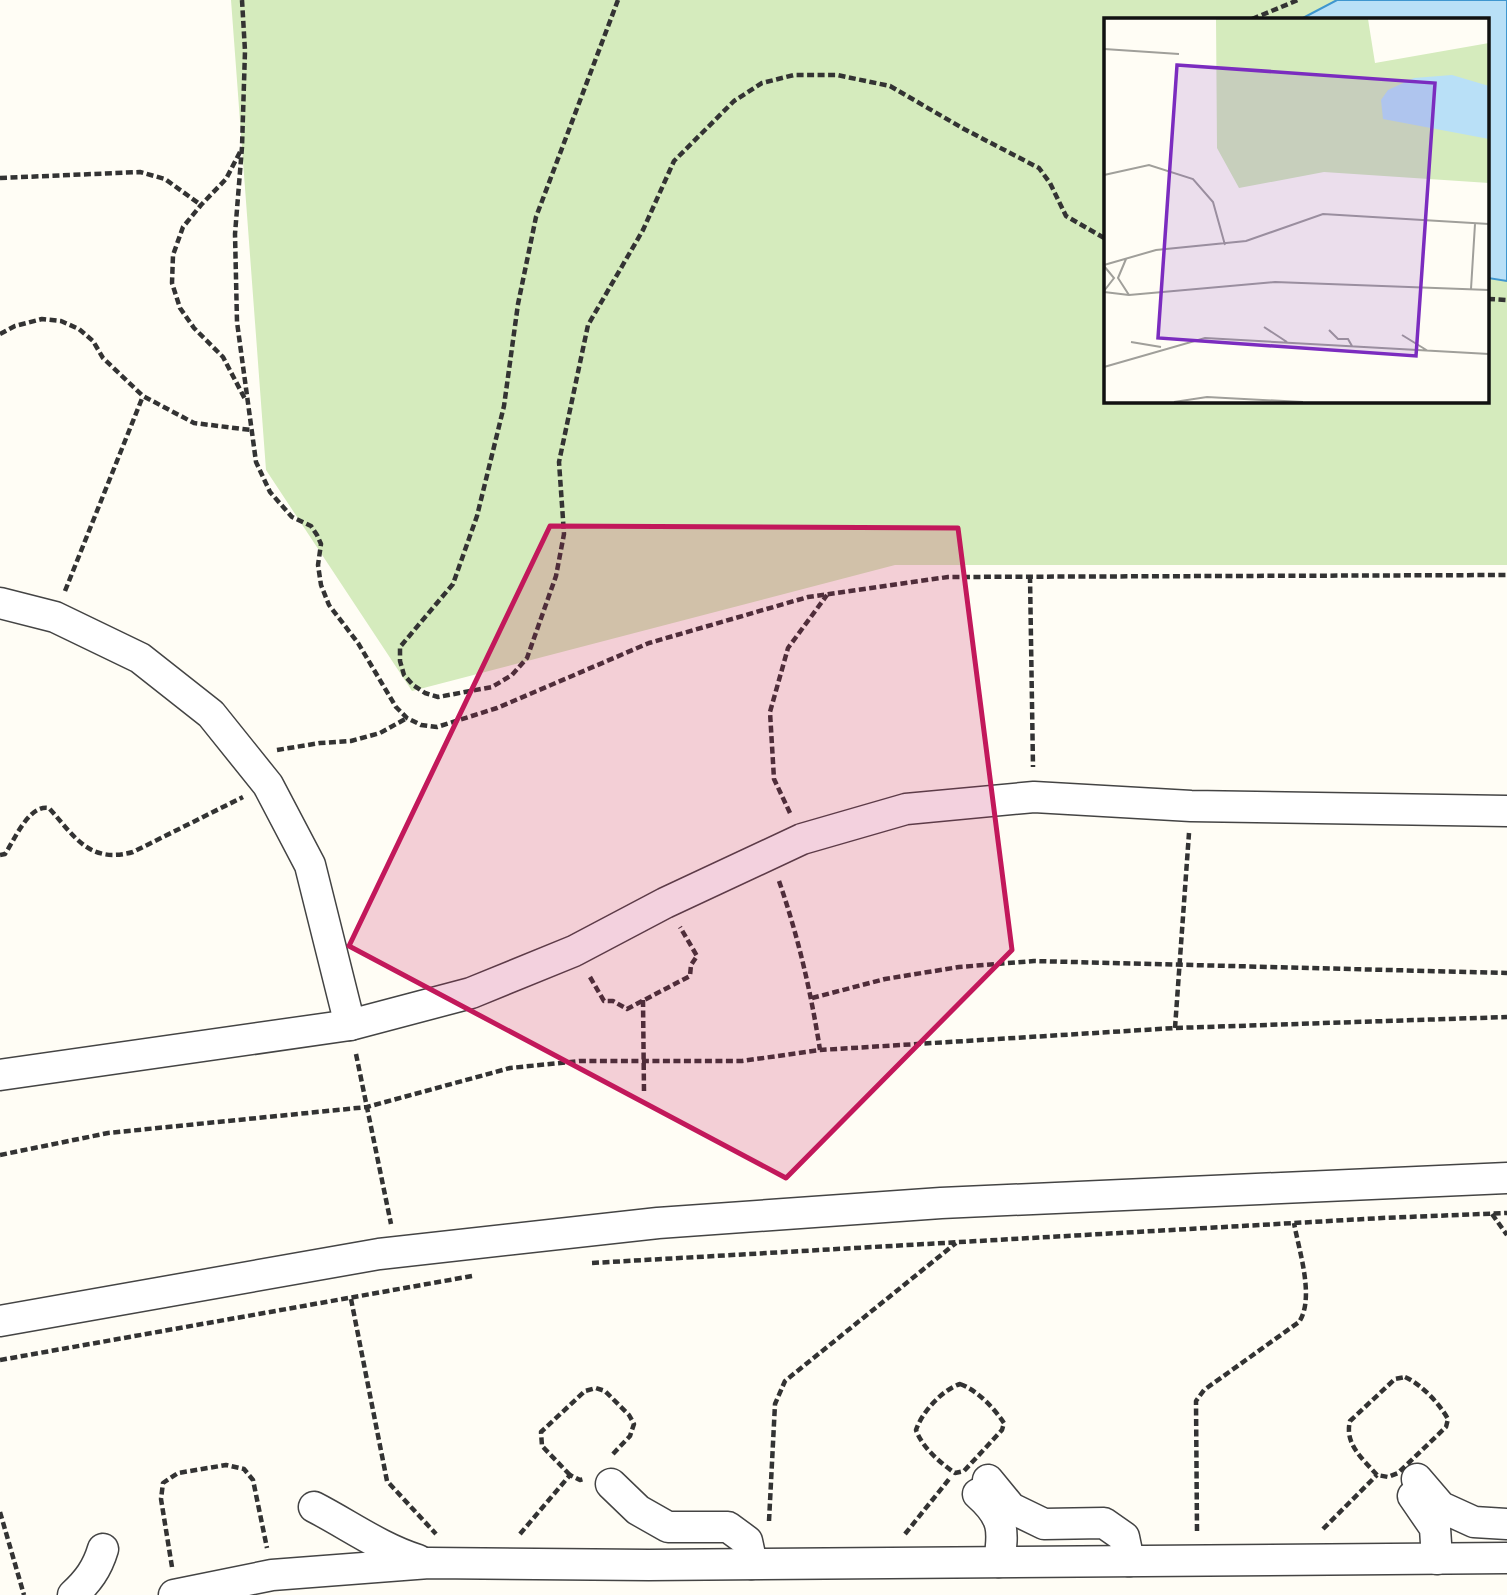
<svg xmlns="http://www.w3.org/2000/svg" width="1507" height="1595" viewBox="0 0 1507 1595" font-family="Literata,serif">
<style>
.green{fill:#d5ebbd;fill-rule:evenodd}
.water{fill:#b9e0f7;stroke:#3f96cf;stroke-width:2}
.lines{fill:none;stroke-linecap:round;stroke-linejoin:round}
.minor-casing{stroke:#444;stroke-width:33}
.path{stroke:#333;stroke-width:4.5;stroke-dasharray:7 3.5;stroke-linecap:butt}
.minor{stroke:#fff;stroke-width:30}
.marked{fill:#c2185b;fill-opacity:0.2;stroke:#c2185b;stroke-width:5;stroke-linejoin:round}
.inset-road{fill:none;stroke:#a09f9a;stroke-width:2}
.view{fill:#7b2cbf;fill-opacity:0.15;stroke:#7b2cbf;stroke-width:3.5}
.inset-edge{fill:none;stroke:#111;stroke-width:3.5}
</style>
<rect width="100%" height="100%" fill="#fffdf5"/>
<path class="green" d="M231,0H1507V565H895L412,691L266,470ZM1106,19H1488V401H1106Z"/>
<polygon class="water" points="1337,0 1507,0 1507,281 1488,278 1488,19 1301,19"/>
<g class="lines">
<g class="minor-casing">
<g id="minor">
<polyline points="0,603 55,617 140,658 211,714 268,785 310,865 350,1025"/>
<polyline points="0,1075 350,1025 471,993 574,951 665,903 802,839 906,809 1034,797 1191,806 1507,811"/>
<polyline points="0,1321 379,1254 658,1223 941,1203 1507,1178"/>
<polyline points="1417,1479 1441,1507 1474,1522 1507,1524"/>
<polyline points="988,1480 1011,1508 1044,1524 1104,1523 1124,1537 1129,1561"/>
<polyline points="611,1484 638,1510 668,1527 728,1527 747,1541 752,1564"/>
<path d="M978,1494C1004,1517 1004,1530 999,1562"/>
<polyline points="1413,1496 1435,1528 1437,1559"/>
<path d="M314,1507C349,1525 380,1548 418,1560"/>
<path d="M73,1595C88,1581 97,1569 103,1549"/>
<polyline points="174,1595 272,1575 429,1563 649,1565 1507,1558"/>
</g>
</g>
<g class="path">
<polyline points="242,0 245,51 242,147 235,234 237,322 256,462 270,492 292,517 311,526 317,535 321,544 318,565 321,585 329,605 358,643 396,707 407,718 421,725 437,727 497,708 649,643 808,597 948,577 1507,575"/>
<polyline points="618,0 536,217 518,304 504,406 477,516 453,584 400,647 400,661 404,675 413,685 425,693 438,697 492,687 512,675 527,658 556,576 564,534 559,462 588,325 643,230 674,161 734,101 762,83 794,75 837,75 890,86 964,129 1039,168 1050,183 1066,216 1106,239"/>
<polyline points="1252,19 1298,0"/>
<polyline points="240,152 226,179 201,205 183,227 173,255 172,283 180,308 194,328 223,357 245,399"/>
<polyline points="0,178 140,172 165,179 201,205"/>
<polyline points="1488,299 1507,300"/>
<polyline points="0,334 15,326 42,319 61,321 79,329 93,341 103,358 143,396 194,423 251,430"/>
<polyline points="1030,576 1033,767"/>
<polyline points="65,591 143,396"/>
<polyline points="277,750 320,743 351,741 380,733 407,718"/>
<polyline points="790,813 774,779 770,712 788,648 827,595"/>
<path d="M0,855L5,854C15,839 29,804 49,808C75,837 89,864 133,852L243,797"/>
<path d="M779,881C798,936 811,992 820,1050"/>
<polyline points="590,977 604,1001 613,1001 627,1009 690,976 691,965 697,956 680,927"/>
<polyline points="812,998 885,979 959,967 1034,961 1507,973"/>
<polyline points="643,1000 644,1092"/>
<polyline points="1175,1028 1189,833"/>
<polyline points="356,1054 391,1224"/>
<polyline points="0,1155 108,1133 367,1107 510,1068 580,1061 742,1061 820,1050 1175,1028 1507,1017"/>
<polyline points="1492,1214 1507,1235"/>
<polyline points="592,1263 1382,1218 1507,1213"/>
<polyline points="351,1299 387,1481 436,1534"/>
<polyline points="0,1360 472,1276"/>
<path d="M1405,1377C1421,1384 1439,1403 1448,1419L1446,1427L1398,1473L1388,1477L1377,1475C1363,1459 1344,1444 1350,1421L1395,1379Z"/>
<path d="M960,1384C977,1390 994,1408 1004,1423L1002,1430L964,1471L955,1473C940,1463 922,1447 916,1430C922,1412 942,1390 960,1384Z"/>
<polyline points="570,1475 542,1446 541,1432 585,1391 596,1388 605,1391 629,1415 634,1424 630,1436 611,1456"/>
<polyline points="0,1512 24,1595"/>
<polyline points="769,1521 775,1404 785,1381 956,1243"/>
<polyline points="1323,1529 1377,1475"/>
<path d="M1197,1531L1196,1401L1204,1390L1299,1322C1315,1298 1299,1251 1294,1223"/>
<polyline points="520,1534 570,1475 580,1480 584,1479"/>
<polyline points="905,1534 950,1478"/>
<polyline points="172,1567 161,1499 163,1483 178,1473 226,1465 244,1469 253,1480 267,1548"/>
</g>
<use href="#minor" class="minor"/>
</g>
<path class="marked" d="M550,526L958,528L1012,950L786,1178L349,946Z"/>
<g transform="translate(1104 18)">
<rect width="385" height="385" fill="#fffdf5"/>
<path d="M112,1H264L271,45L385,25V165L220,154L135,170L113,130Z" fill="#d5ebbd"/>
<path d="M348,57L385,68V121L279,101L277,82L284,72L310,60Z" fill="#b9e0f7"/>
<path class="inset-road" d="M0,31L75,36M0,157L45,147L89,161L109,184L121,227M22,241L14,260L25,277M0,247L52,232L142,223L219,196L385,206M0,248L10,260L0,273M367,271L371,206M0,274L25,277L171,264L385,272M160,309L183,324M225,312L234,321H244L248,328M298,317L324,333M27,324L57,329M0,349L101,320L385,336M70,384L103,379L199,384"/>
<path class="view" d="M73,47L331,65L312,338L54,320Z"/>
<rect width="385" height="385" class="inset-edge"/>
</g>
</svg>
